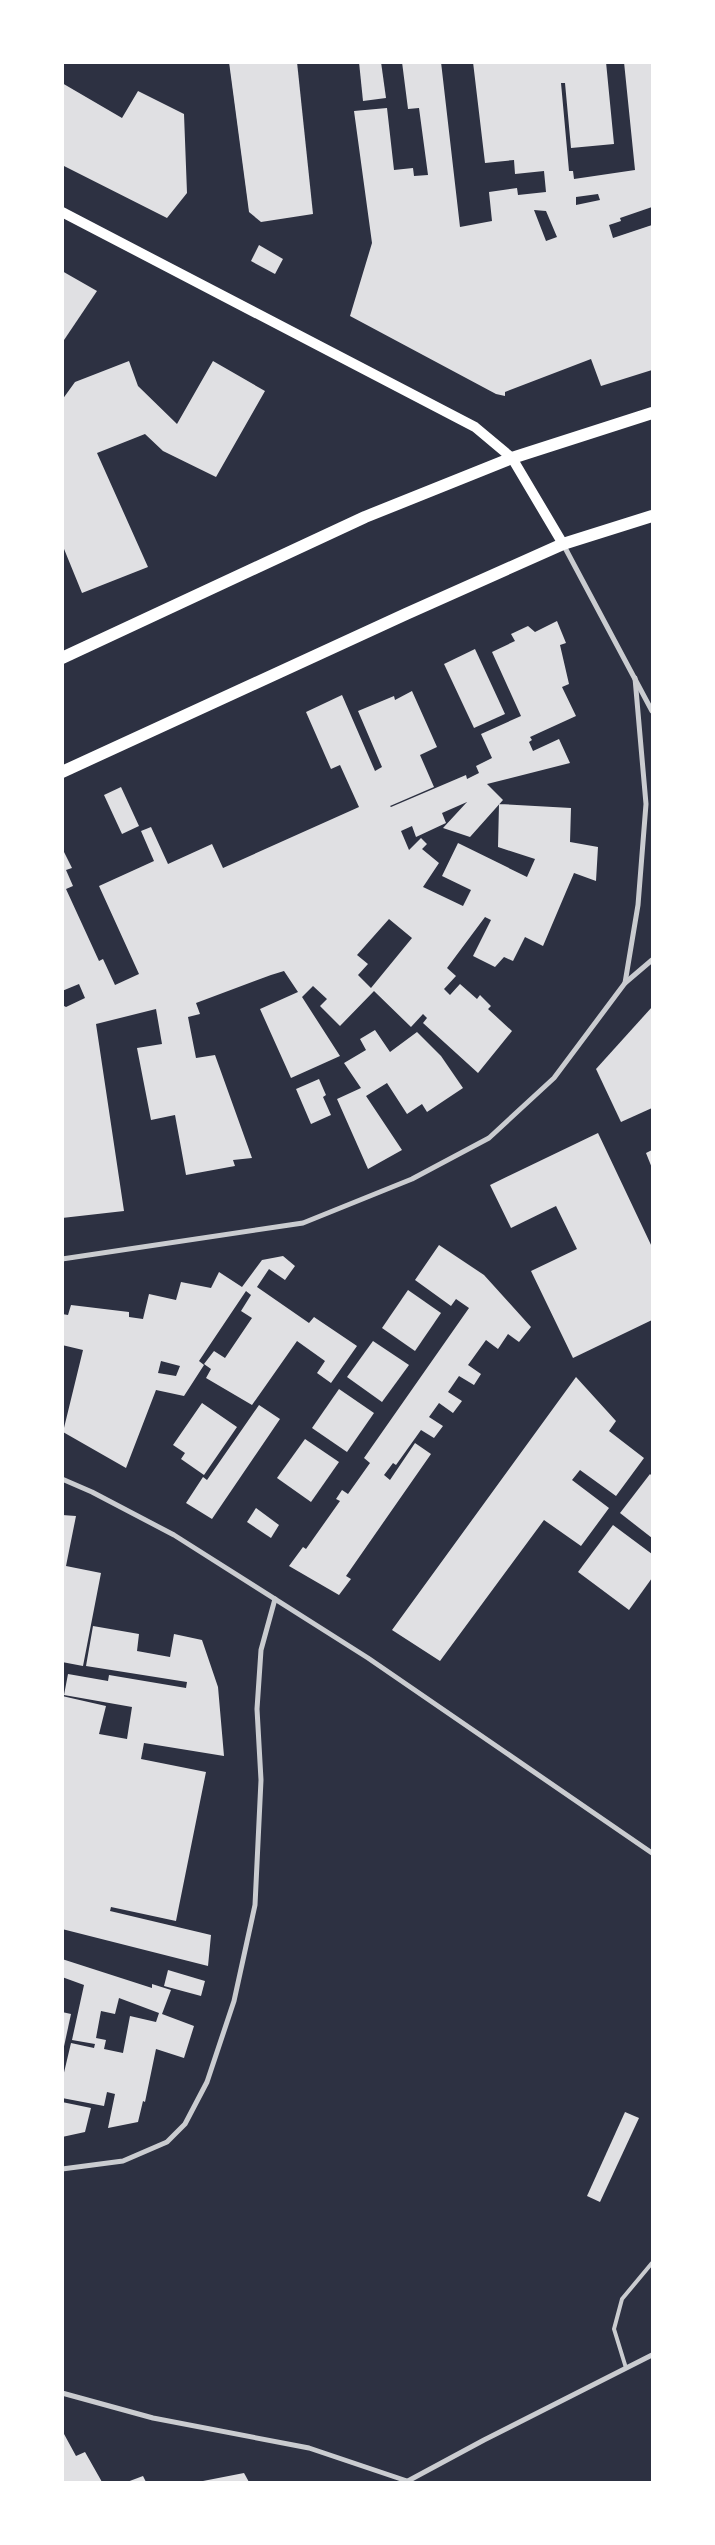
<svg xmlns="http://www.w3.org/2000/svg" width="715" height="2545" viewBox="0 0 715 2545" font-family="'Noto Sans',sans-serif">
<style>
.building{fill:#e0e0e3;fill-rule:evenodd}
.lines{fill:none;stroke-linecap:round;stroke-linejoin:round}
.service{stroke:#caccd0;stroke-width:4}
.minor{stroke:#caccd0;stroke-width:5}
.secondary{stroke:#fff;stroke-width:10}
.primary{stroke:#fff;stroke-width:12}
</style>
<rect width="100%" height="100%" fill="#2d3142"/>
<g class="building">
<polygon points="229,62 297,62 313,214 261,222 249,212"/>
<polygon points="359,62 381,62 386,98 363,101"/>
<path d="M402,62H441L460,227L492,221L489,192L517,188L518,195L546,192L544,171L515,174L514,160L485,163L473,62H606L614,144L571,148L565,83H561L569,171H573L574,179L635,170L624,62H652V207L620,218L621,221L609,225L613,238L652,225V370L601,386L591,359L505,392V396L496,394L350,316L372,243L354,111L387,108L394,170L413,168L414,176L428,175L419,108L408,109ZM598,194L600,200L576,205V197ZM534,210L546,211L557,237L546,241Z"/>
<polygon points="62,83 122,118 138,91 184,114 187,193 167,218 62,165"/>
<polygon points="259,245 283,259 275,274 251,261"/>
<polygon points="62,271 97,291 62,343"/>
<polygon points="129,361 138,386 177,424 213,361 265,391 216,477 163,451 145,434 97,453 148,567 82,593 62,544 62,400 75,382"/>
<path d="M557,621L566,643L560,645L569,684L562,687L576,716L530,737L532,740L529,742L533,751L559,739L570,763L487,784L503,800L470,837L443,828L467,802L442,813L446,823L416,837L412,826L401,831L409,850L421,838L427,844L422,849L439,863L423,887L463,906L471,890L442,876L458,843L527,877L535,859L498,847L499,804L571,808L570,842L598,847L596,881L574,873L543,946L525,937L513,961L504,957L495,967L473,956L491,920L485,917L447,968L456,976L444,989L450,995L460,984L477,999L480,995L491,1006L488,1009L512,1031L478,1073L423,1023L427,1018L423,1014L411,1027L374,991L340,1026L320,1006L327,999L313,986L302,997L340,1056L291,1078L260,1009L298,992L284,971L271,975L196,1003L200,1014L188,1017L196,1058L215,1055L252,1158L233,1160L235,1166L186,1175L175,1115L151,1120L137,1048L162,1044L156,1009L96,1024L124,1211L62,1218V1005L66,1007L85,998L79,984L62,991V848L72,868L66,870L73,886L66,889L99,961L103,959L115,985L139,974L99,886L154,861L141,831L151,827L168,864L212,844L223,868L359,807L340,765L331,769L306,712L342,695L375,771L382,767L358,711L394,696L395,700L412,691L437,747L420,755L434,787L390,806L391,807L466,775L467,779L479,773L476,766L492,758L481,734L521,716L492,652L515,641L511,634L528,626L535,632ZM389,919L412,938L371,988L358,975L368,964L357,955Z"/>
<polygon points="475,649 505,714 474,728 444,664"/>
<polygon points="121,787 139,826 122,834 104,795"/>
<polygon points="652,1007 652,1108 621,1122 596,1069"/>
<polygon points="375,1030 390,1052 417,1032 441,1056 463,1088 427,1112 422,1104 407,1114 387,1083 366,1096 402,1150 368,1169 337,1099 361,1088 344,1063 366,1050 360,1039"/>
<polygon points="319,1079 326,1095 323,1097 331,1115 311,1124 296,1089"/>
<polygon points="598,1133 652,1247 652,1320 573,1358 531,1271 577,1249 556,1206 511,1228 490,1185"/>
<polygon points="652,1150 652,1168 646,1153"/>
<polygon points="439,1245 484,1275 531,1327 519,1342 508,1334 498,1349 486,1340 468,1365 481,1374 474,1385 459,1376 448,1392 462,1401 453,1413 439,1403 429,1417 443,1426 434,1438 421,1430 396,1465 393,1463 384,1475 390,1480 415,1443 431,1454 346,1576 351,1579 339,1595 289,1566 303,1547 306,1549 340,1501 336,1499 342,1490 348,1494 370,1463 364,1458 469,1308 456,1299 451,1306 415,1280"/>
<path d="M283,1256L295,1266L285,1280L269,1269L257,1287L309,1323L314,1317L357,1346L331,1383L317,1373L325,1361L297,1341L252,1405L206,1378L211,1369L204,1364L214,1351L225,1358L252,1318L241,1311L251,1295L246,1291L199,1361L204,1365L184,1396L156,1390L126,1468L63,1432L83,1350L62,1345V1314L68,1315L71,1305L129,1312V1317L143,1319L149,1294L176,1300L181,1282L211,1288L219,1272L242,1287L262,1260ZM161,1361L180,1366L176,1376L158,1373Z"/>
<polygon points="408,1290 441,1313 415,1351 382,1328"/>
<polygon points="373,1341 409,1365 382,1402 347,1377"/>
<polygon points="576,1377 616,1421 609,1431 644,1458 616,1496 580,1470 572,1480 609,1508 581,1546 544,1520 440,1661 392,1630"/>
<polygon points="339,1389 374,1413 347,1452 312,1428"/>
<polygon points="202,1403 237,1427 204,1475 181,1459 185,1453 173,1445"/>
<polygon points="259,1405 280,1419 212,1519 186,1503 203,1477 207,1480"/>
<polygon points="305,1439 339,1462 311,1502 277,1478"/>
<polygon points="650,1474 652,1476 652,1538 620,1513"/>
<polygon points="256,1508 279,1525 271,1538 247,1522"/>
<polygon points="62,1515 76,1516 66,1566 101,1573 83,1666 62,1662"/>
<polygon points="613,1525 652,1554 652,1578 629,1610 578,1572"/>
<polygon points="93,1626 139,1634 137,1651 170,1657 174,1634 202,1640 218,1687 224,1756 144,1743 141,1759 206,1772 176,1921 111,1907 110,1911 211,1935 208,1966 62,1929 62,1696 106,1706 99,1734 127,1739 132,1707 64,1695 68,1674 108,1681 109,1675 186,1688 187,1682 86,1666"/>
<path d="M62,1959L152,1988V1984L171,1990L162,2014L194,2026L184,2058L156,2049L145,2102L143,2101L138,2122L108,2128L115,2094L107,2092L104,2106L62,2098V2081L71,2043L94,2048L95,2044L72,2040L84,1985L62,1977ZM119,1998L159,2013L156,2022L130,2016L123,2053L104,2049L106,2040L96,2038L101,2011L115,2014Z"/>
<polygon points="168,1970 205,1981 201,1996 164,1986"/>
<polygon points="62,2012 71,2014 63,2051 62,2051"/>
<polygon points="62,2102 91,2108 85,2132 62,2137"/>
<polygon points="625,2112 639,2118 600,2202 587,2196"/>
<polygon points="64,2434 76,2456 85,2452 102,2482 62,2482"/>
<polygon points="244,2473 249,2482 203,2481"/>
<polygon points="143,2476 146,2482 127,2482"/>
</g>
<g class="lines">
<polyline class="service" points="626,2368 614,2329 622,2299 652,2263"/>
<g class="minor">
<polyline points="563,544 652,711"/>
<polyline points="625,983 638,905 646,804 635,678"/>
<polyline points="62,1259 303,1223 412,1179 489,1138 554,1078 625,983 652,960"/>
<polyline points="62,1479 92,1492 174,1535 368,1658 652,1853"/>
<polyline points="62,2169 123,2161 167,2142 185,2124 207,2082 234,2001 255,1905 261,1780 257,1709 261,1650 275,1599"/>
<polyline points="62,2393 153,2418 309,2448 407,2481"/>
<polyline points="406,2482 484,2440 652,2355"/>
</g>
<polyline class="secondary" points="62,212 475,427 512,458 563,544"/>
<g class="primary">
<polyline points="62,658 365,517 512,458 652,413"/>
<polyline points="62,772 406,614 563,544 652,516"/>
</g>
</g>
<rect width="715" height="2545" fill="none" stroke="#ffffff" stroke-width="128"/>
</svg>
